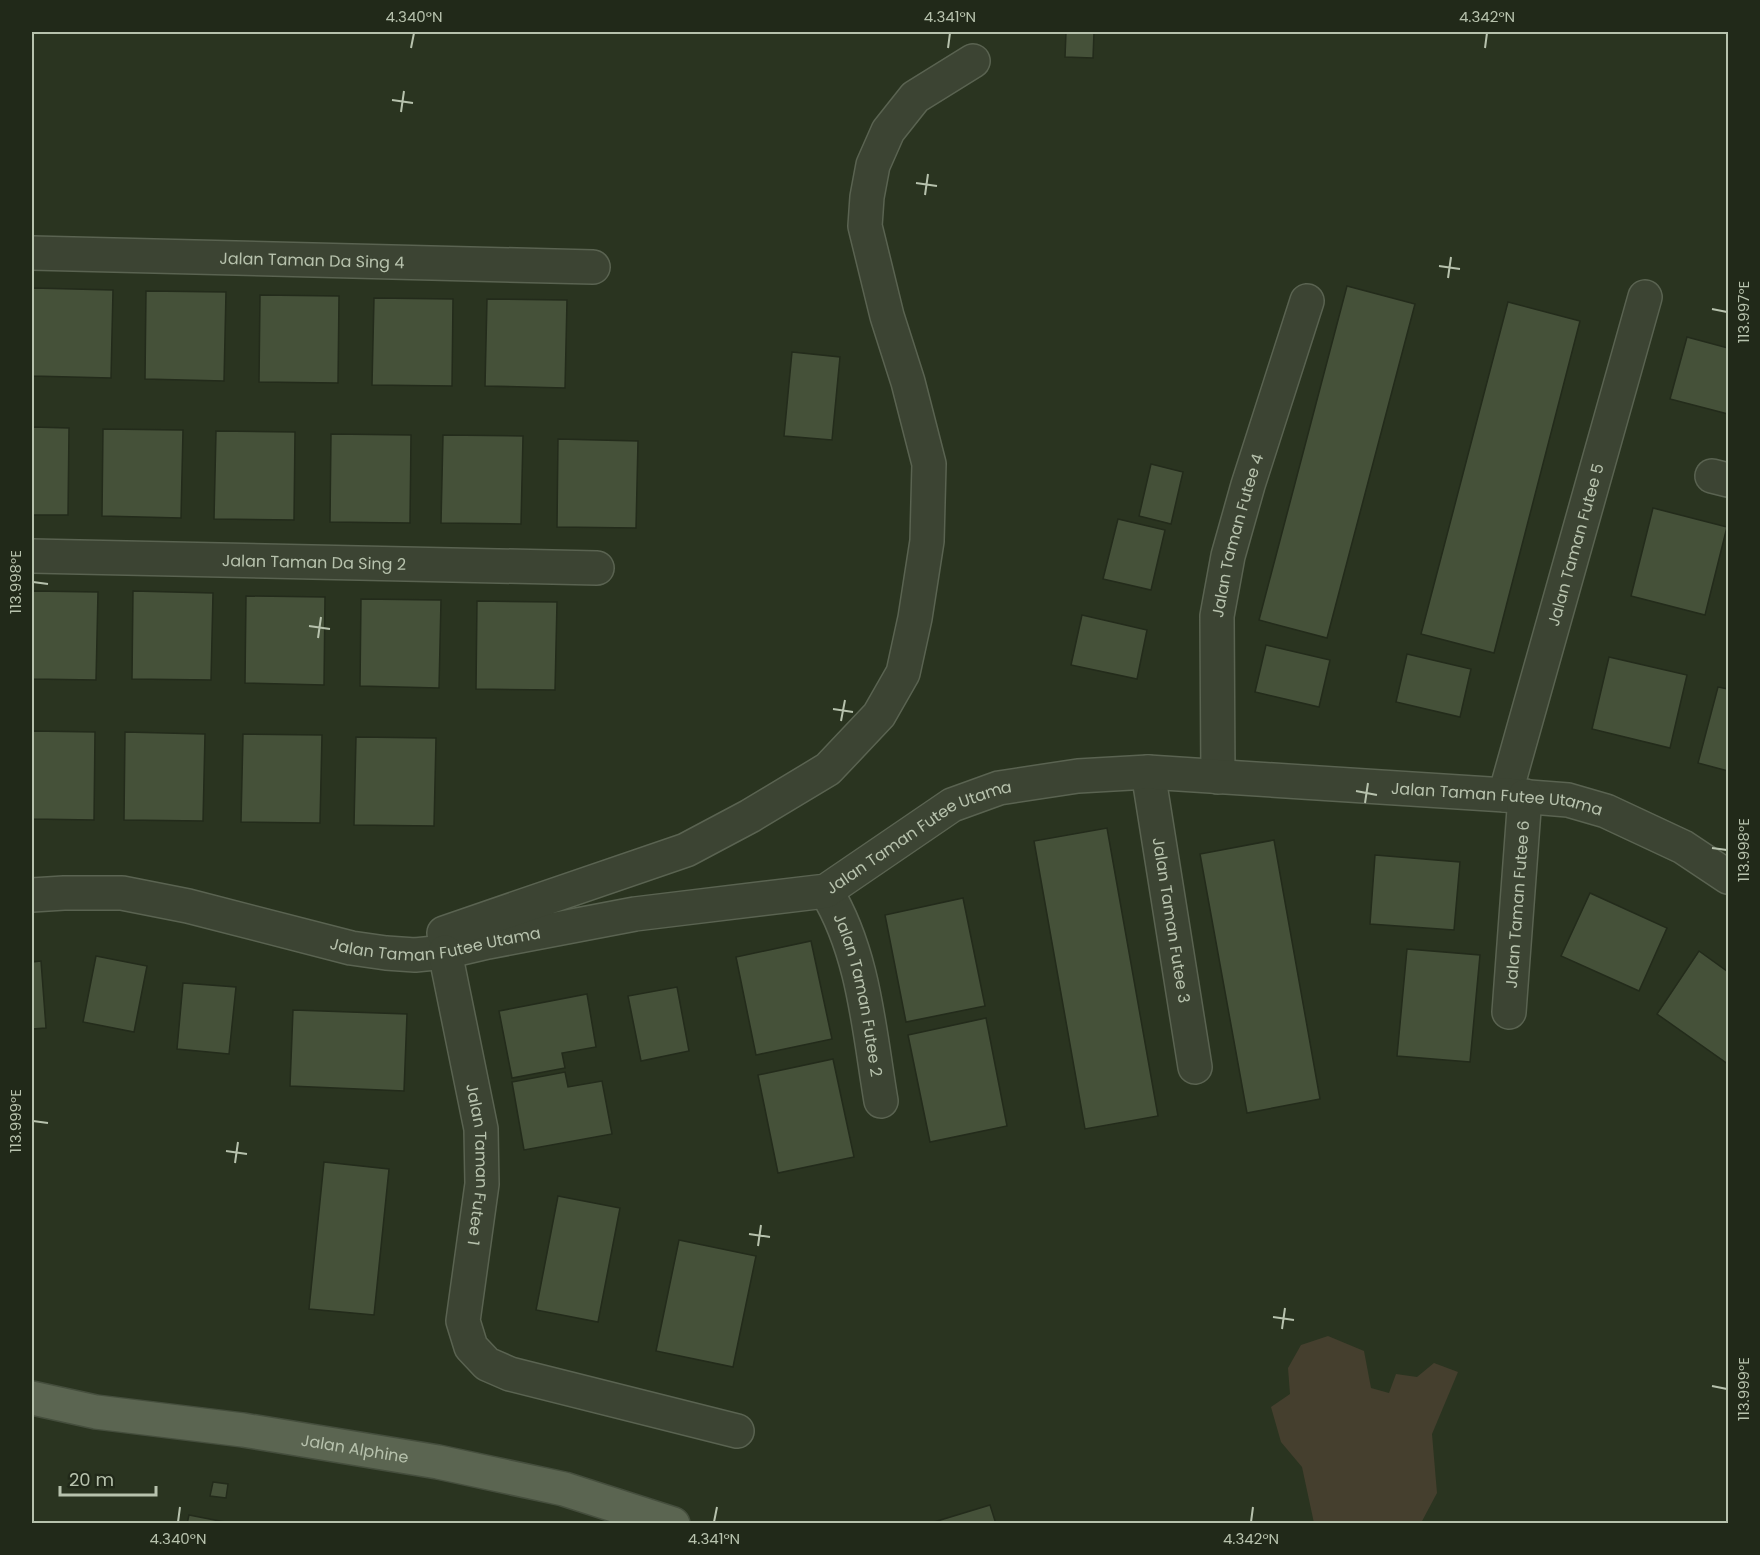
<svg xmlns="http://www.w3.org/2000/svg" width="1760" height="1555" viewBox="0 0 1760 1555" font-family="Poppins,sans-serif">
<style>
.green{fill:#453f2e}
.building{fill:#455139;stroke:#232b1b;stroke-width:1.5}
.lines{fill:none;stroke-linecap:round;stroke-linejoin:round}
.minor-casing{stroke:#5a6351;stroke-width:36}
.major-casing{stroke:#454e3d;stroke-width:36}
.minor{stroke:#3c4433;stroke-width:33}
.major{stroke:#5b6551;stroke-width:33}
.ticks{fill:none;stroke:#b7c2ad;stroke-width:2}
.labels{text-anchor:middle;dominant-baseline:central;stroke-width:6;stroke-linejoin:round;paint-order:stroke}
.street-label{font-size:16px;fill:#b7c2ad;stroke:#212919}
.neatline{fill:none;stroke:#b7c2ad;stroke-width:2}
.ticks-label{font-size:15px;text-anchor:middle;fill:#b7c2ad}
</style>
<rect width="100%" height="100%" fill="#2a3420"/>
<polygon class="green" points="1328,1336 1364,1351 1371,1388 1389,1393 1396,1374 1417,1377 1434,1363 1458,1372 1432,1434 1437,1493 1421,1523 1314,1523 1302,1467 1281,1442 1271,1407 1290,1394 1288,1368 1301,1345"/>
<g class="building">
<polygon points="1066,32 1094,32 1093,58 1065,57"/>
<polygon points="1347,286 1415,304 1327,638 1259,620"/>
<polygon points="33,288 113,290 111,378 32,376"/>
<polygon points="146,291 226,292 224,381 145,379"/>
<polygon points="260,295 339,296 338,383 259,382"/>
<polygon points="374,298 453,299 452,386 372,385"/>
<polygon points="487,299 567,300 565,388 485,386"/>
<polygon points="1508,302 1580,321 1494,653 1421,634"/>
<polygon points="1687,337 1728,348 1728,414 1670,399"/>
<polygon points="792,352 840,357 832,440 784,436"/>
<polygon points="32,427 69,428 68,515 32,515"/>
<polygon points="103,429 183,430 181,518 102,516"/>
<polygon points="216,431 295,432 294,520 214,519"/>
<polygon points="331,434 411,435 410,523 330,522"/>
<polygon points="443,435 523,436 521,524 441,523"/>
<polygon points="558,439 638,441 636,528 557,527"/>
<polygon points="1151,464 1183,472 1171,524 1139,516"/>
<polygon points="1653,508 1727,527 1705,615 1631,596"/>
<polygon points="1118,519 1165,530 1151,590 1103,579"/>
<polygon points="32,591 98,592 96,680 32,679"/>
<polygon points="133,591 213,593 211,680 132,679"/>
<polygon points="246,596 325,597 324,685 245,683"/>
<polygon points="361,599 441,600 439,688 360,686"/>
<polygon points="477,601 557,602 555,690 476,689"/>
<polygon points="1082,615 1147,630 1137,679 1071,665"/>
<polygon points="1266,645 1330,660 1319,707 1255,692"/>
<polygon points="1407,654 1471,669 1460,717 1396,702"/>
<polygon points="1609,657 1687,675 1670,748 1592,729"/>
<polygon points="1718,687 1728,689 1728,771 1698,763"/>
<polygon points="32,731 95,732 94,820 32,819"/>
<polygon points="125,732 205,734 203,821 124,820"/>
<polygon points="243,734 322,735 320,823 241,822"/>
<polygon points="356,737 436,738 434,826 354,825"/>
<polygon points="1107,828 1158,1116 1085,1129 1034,841"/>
<polygon points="1274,840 1320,1099 1247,1113 1200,854"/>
<polygon points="1375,855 1460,862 1454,930 1370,924"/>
<polygon points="1590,893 1667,928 1639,991 1561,956"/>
<polygon points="963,898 985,1006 906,1022 885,915"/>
<polygon points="811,941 832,1039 756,1055 736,957"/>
<polygon points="1407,949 1480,955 1470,1062 1397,1056"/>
<polygon points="1699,951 1728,972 1728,1064 1657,1014"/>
<polygon points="96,956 147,966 134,1032 83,1022"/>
<polygon points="41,961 46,1028 32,1029 32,962"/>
<polygon points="183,983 236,987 229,1054 177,1049"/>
<polygon points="677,987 689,1051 641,1061 628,996"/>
<polygon points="587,994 596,1047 562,1053 565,1068 512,1078 499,1011"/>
<polygon points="293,1010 407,1014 404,1091 290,1086"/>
<polygon points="986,1018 1007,1126 930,1142 908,1035"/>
<polygon points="833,1059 854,1157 778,1173 758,1075"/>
<polygon points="565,1072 568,1087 602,1081 612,1134 524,1150 512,1082"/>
<polygon points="324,1162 389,1169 374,1315 309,1309"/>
<polygon points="558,1196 620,1208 598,1322 536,1310"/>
<polygon points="679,1240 756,1256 733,1367 656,1351"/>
<polygon points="213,1482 228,1484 226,1498 210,1496"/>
<polygon points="990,1505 996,1524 935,1524 934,1522"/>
<polygon points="189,1515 235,1524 187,1524"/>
</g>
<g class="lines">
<g class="minor-casing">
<g id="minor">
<path id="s1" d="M32,253L593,267"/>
<polyline points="1712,476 1728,480"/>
<path id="s2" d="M32,556L597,568"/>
<path id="s3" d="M1148,772L1195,1067"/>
<path id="s4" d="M1218,777L1217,616L1228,556L1248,485L1307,301"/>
<path id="s5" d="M1505,795L1645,297"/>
<path id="s6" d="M826,891C864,953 869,1030 881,1101"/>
<path id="s7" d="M32,895L64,893H122L188,906L351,948L386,953L415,955L445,952L488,942L635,914L826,891L952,805L999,788L1078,776L1148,772L1505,795L1568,800L1606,811L1683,847L1728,877"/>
<polyline points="444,933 686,850 750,816 828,769 879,715 903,673 915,618 927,541 929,464 908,382 887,316 865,226 867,197 873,165 888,131 915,97 973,61"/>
<path id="s8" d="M445,952L481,1129L482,1184L463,1321L471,1347L487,1364L510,1374L737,1431"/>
<path id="s9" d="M1509,1012L1525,796"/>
</g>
</g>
<g class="major-casing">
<g id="major">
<path id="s10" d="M32,1398L96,1412L243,1430L438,1462L564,1489L673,1524"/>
</g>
</g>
<use href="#minor" class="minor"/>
<use href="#major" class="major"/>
</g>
<path class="ticks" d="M411,48L414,33M948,48L950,33M1485,48L1487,33M392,100L413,103M401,112L404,91M916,183L937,186M925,195L928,174M1439,266L1460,269M1448,278L1451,257M1712,309L1727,312M33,582L48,584M309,626L330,629M318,638L321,617M833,709L853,712M841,721L845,700M1356,791L1377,795M1365,803L1368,783M1712,848L1727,850M33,1121L48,1123M226,1151L247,1154M235,1163L238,1142M749,1234L770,1237M758,1246L761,1225M1273,1317L1294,1320M1282,1329L1285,1308M1712,1386L1727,1389M178,1522L180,1507M714,1522L717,1507M1251,1522L1253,1507"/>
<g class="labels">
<g class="street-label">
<text stroke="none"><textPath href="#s1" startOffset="280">Jalan Taman Da Sing 4</textPath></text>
<text stroke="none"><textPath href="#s4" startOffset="244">Jalan Taman Futee 4</textPath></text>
<text stroke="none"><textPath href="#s5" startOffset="260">Jalan Taman Futee 5</textPath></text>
<text stroke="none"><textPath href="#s2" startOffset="282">Jalan Taman Da Sing 2</textPath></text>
<text stroke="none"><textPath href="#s7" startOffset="1509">Jalan Taman Futee Utama</textPath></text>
<text stroke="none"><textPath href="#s7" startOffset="915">Jalan Taman Futee Utama</textPath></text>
<text stroke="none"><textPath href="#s9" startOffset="108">Jalan Taman Futee 6</textPath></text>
<text stroke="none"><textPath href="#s3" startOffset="150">Jalan Taman Futee 3</textPath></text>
<text stroke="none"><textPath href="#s7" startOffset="411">Jalan Taman Futee Utama</textPath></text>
<text stroke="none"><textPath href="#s6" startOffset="110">Jalan Taman Futee 2</textPath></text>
<text stroke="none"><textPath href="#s8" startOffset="216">Jalan Taman Futee 1</textPath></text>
<text stroke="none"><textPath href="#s10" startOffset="327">Jalan Alphine</textPath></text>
</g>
</g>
<rect width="1760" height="1555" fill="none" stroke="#212919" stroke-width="66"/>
<path d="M60 1486v9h96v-9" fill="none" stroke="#b7c2ad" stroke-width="3"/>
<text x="69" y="1486" font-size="18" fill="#b7c2ad" stroke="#212919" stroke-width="4.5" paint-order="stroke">20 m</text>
<rect x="33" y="33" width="1694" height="1489" class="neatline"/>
<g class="ticks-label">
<text x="414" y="22">4.340°N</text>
<text x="950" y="22">4.341°N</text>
<text x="1487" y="22">4.342°N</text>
<text transform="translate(1744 312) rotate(-90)" y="5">113.997°E</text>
<text transform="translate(16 582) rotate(-90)" y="5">113.998°E</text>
<text transform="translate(1744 850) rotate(-90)" y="5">113.998°E</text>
<text transform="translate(16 1121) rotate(-90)" y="5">113.999°E</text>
<text transform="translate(1744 1389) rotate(-90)" y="5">113.999°E</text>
<text x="178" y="1544">4.340°N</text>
<text x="714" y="1544">4.341°N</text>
<text x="1251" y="1544">4.342°N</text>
</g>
</svg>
